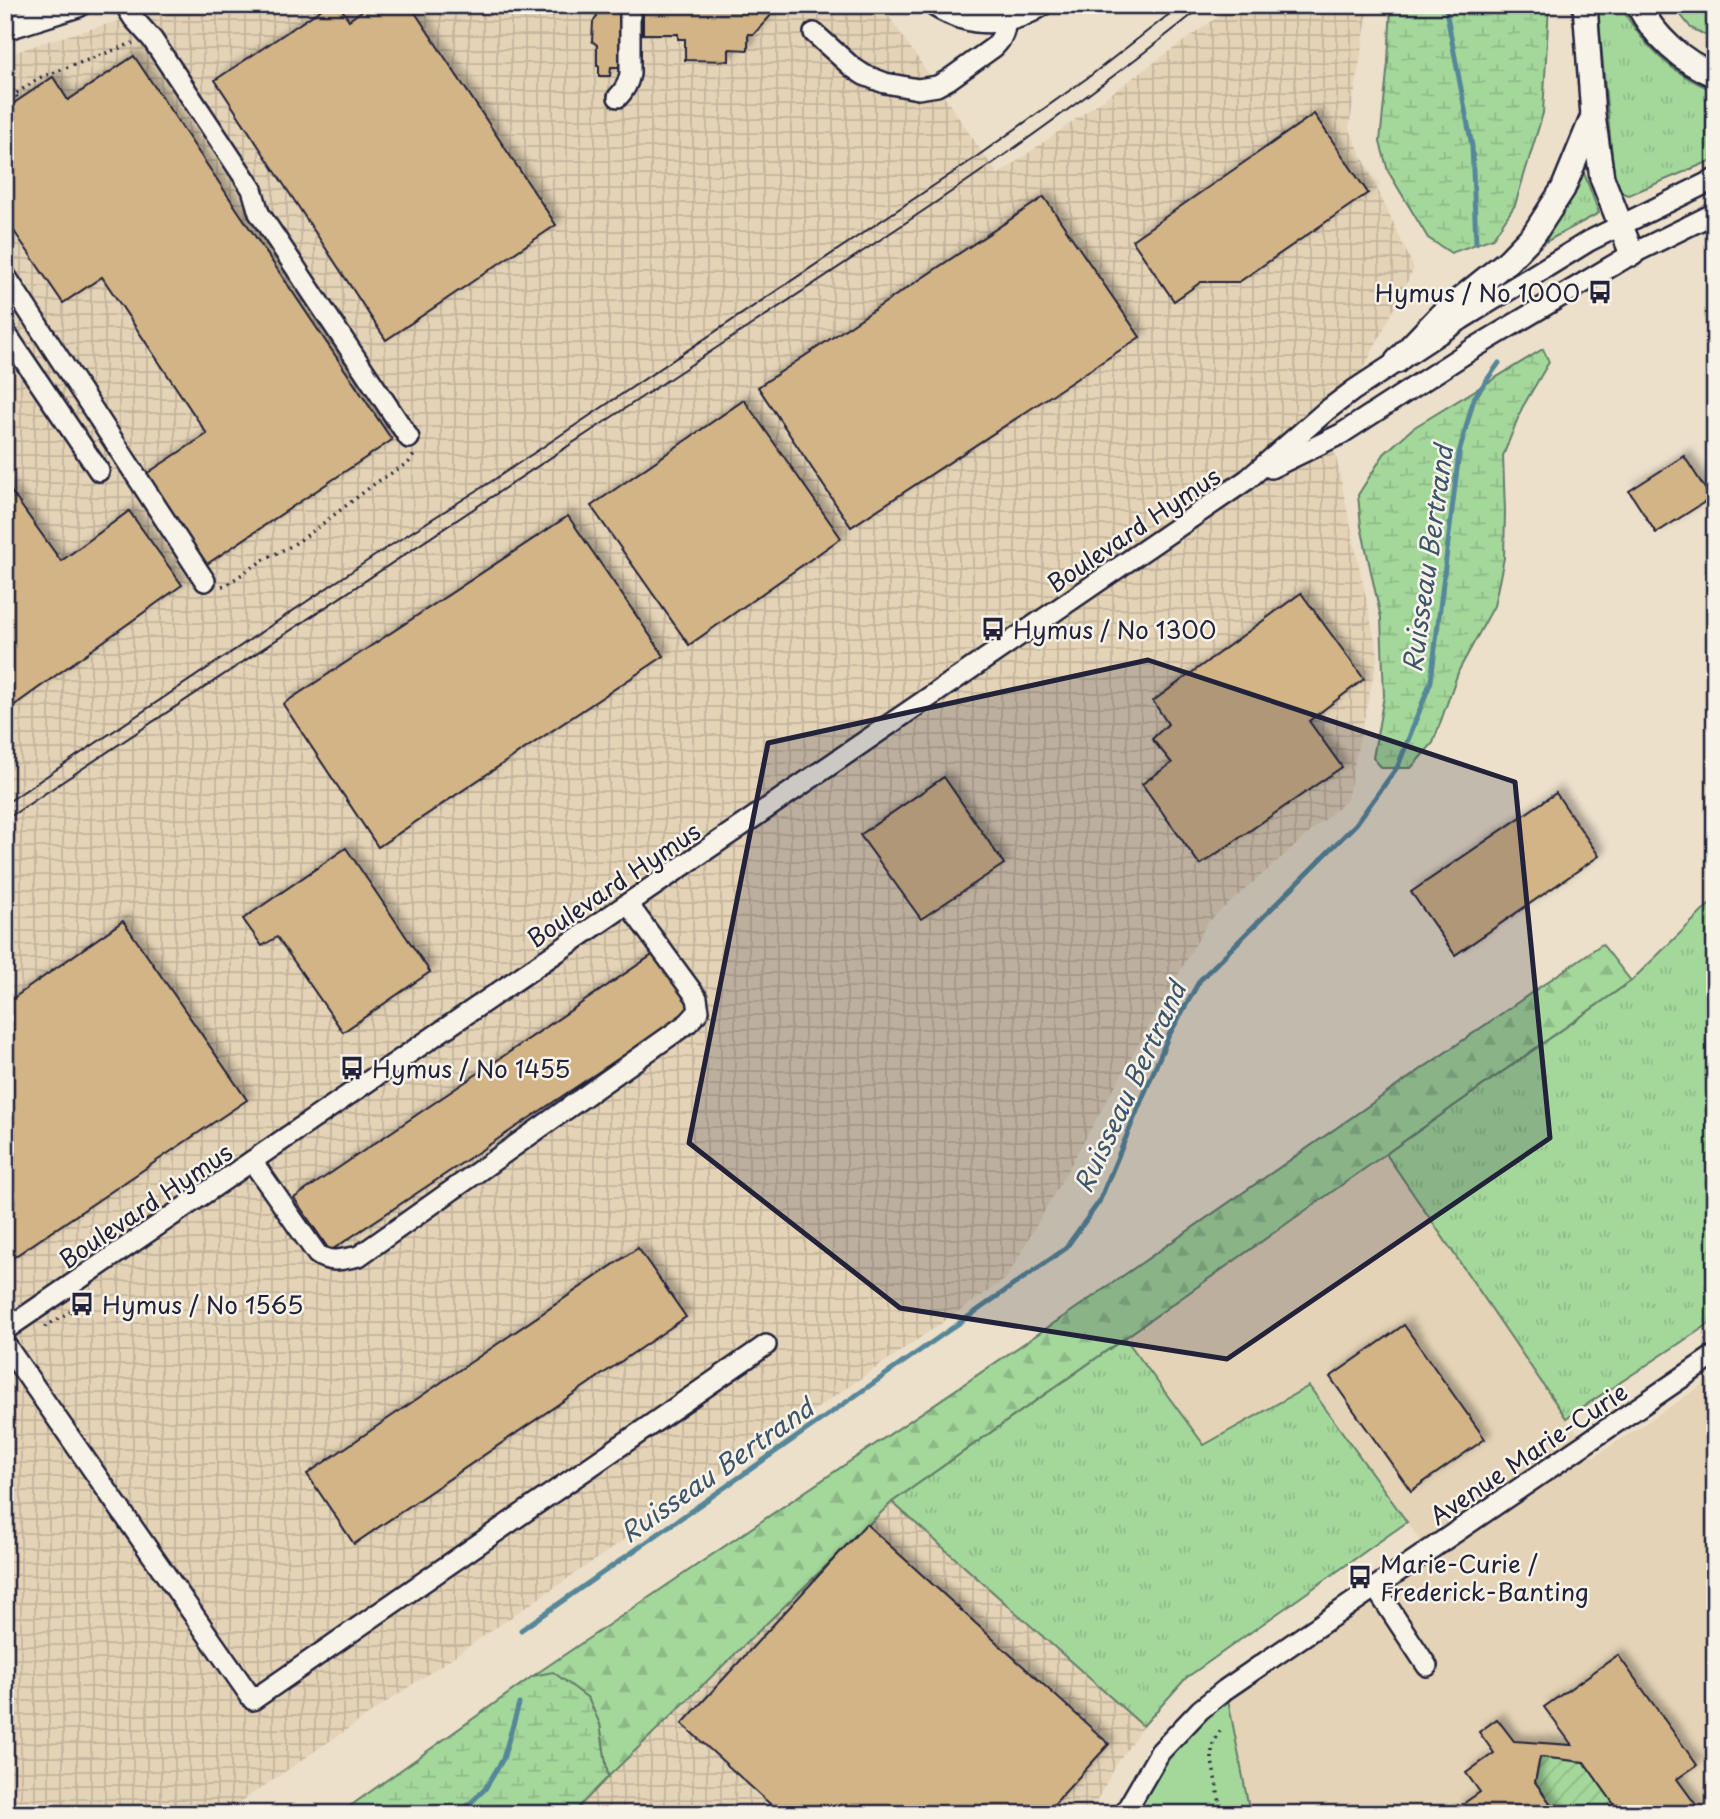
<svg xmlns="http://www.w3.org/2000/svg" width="1720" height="1819" viewBox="0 0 1720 1819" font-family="'Playpen Sans',sans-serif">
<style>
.built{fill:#e4d3b6}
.industrial{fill:url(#industrial-grid)}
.grass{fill:url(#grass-tufts);stroke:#637d6b;stroke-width:2}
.forest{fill:url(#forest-firs);stroke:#637d6b;stroke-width:2}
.wetland{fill:url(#wetland-marsh);stroke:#637d6b;stroke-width:2}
.park{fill:#a4d89b;stroke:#637d6b;stroke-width:2}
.garden{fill:url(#garden-furrows);stroke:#637d6b;stroke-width:2}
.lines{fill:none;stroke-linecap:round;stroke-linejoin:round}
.stream{stroke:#578799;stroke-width:5}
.building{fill:#d2b486;stroke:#22223b;stroke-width:2;filter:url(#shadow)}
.minor-casing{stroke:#22223b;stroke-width:24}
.major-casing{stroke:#22223b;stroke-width:28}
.path{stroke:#22223b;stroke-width:3.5;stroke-dasharray:2 5;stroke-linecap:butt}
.minor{stroke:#f7f3e8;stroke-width:19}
.major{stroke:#f7f3e8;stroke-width:23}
.tram{stroke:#22223b;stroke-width:2}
.marked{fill:#22223b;fill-opacity:0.2;stroke:#22223b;stroke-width:5;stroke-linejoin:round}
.labels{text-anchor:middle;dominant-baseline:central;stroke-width:5;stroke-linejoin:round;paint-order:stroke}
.poi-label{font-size:24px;fill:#22223b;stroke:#f7f3e8;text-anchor:start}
.street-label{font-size:24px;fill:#22223b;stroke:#f7f3e8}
.water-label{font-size:26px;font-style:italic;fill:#3d556a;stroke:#f7f3e8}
</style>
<defs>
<pattern id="industrial-grid" width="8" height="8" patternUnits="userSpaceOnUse" patternTransform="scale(1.75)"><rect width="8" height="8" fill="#e4d3b6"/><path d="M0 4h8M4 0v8" fill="none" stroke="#c3b59d"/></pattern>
<pattern id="grass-tufts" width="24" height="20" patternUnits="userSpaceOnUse" patternTransform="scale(1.75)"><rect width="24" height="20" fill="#a4d89b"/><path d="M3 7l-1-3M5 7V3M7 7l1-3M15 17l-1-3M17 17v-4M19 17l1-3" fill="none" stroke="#8db986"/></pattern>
<pattern id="forest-firs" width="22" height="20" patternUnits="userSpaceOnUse" patternTransform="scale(1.75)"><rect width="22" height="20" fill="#a4d89b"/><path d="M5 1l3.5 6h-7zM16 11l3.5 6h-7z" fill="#8db986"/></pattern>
<pattern id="wetland-marsh" width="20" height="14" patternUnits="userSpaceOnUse" patternTransform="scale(1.75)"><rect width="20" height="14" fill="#a4d89b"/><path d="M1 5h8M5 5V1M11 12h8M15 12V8" fill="none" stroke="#8db986"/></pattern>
<pattern id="garden-furrows" width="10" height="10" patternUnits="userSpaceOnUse" patternTransform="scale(1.75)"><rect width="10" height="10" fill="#a4d89b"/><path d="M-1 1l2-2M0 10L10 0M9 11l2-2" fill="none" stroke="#8db986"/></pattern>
<filter id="shadow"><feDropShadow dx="6" dy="-6" stdDeviation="3.5" flood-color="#0004"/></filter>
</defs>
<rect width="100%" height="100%" fill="#ece0cb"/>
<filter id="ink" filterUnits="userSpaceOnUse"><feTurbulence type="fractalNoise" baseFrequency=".0143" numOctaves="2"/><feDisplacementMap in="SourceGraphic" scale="14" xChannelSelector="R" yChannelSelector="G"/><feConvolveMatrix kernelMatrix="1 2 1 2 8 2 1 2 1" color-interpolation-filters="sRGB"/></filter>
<g filter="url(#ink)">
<polygon class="built" points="1386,1154 1594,1457 1715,1377 1715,1814 1250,1814 1226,1689 1430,1554 1309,1386 1204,1445 1125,1339"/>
<g class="industrial">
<polygon points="175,5 881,5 998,175 1234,5 1369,5 1349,128 1414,268 1331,434 1378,654 1347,800 1208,922 1006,1279 223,1814 5,1814 5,56 48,41"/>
<polygon points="892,1502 1143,1726 1117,1764 1089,1814 572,1814 608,1777"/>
</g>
<g class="grass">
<path d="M1597,5H1620C1643,46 1671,74 1715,91V159L1629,195L1622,193L1614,176Z"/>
<polygon points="1673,5 1715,5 1715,40 1691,28"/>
<polygon points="1581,165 1599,213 1525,253"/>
<polygon points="1715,899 1715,1320 1566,1418 1386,1154 1631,981"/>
<polygon points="1125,1338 1204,1445 1309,1386 1407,1522 1186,1678 1143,1726 892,1502"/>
</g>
<polygon class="forest" points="1602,944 1631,981 892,1502 608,1777 600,1724 553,1673 533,1676 1091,1298"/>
<g class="wetland">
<polygon points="1391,5 1549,5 1543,113 1515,205 1493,238 1451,253 1428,238 1388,171 1380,142 1388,62"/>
<polygon points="1543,349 1549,362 1522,408 1503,456 1505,511 1504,558 1494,606 1459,670 1433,743 1411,768 1382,768 1373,758 1384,696 1381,618 1361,526 1358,495 1384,454 1413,428"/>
<polygon points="553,1672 588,1698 600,1724 608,1777 572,1814 339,1814 533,1676"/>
</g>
<polygon class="park" points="1226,1689 1250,1814 1124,1814 1160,1752"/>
<polygon class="garden" points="1540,1757 1584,1762 1621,1814 1558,1814 1535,1782"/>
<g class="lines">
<g class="stream">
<polyline points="1445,5 1472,146 1476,243"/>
<polyline points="521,1630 1065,1249 1099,1202 1168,1037 1200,980 1356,824 1398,766 1431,681 1459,453 1474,398 1499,363"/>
<polyline points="459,1814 485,1789 503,1759 519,1704"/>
</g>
</g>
<g class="building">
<polygon points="328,5 339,5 349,20 370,5 410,5 556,225 386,340 215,80"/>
<polygon points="597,5 626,5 625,67 611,67 610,76 599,76 599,66 597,66 597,45 592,41 593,22 597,17"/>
<polygon points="643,5 768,5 774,12 754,34 748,34 748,50 729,49 729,61 685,60 685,39 678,39 678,34 643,34"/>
<polygon points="134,56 392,440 207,564 146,474 207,434 102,277 63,303 5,218 5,109 53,77 68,100"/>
<polygon points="1314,114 1368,193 1239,282 1201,282 1174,301 1132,240"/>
<polygon points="1044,197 1140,337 851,527 758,387"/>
<polygon points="744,400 841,538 689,645 591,506"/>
<polygon points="1684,456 1711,498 1656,533 1629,491"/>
<polygon points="5,483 61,561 129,511 182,585 9,709 5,703"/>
<polygon points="568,516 664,656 378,847 283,704"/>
<polygon points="1301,593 1364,679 1309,721 1342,767 1200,865 1142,784 1172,763 1152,739 1168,724 1153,701"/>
<polygon points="944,777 1004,864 921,919 860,835"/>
<polygon points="1556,793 1599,856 1455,955 1411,892"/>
<polygon points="346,848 430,972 343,1032 277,937 262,946 243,919"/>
<polygon points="123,921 247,1100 5,1263 5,1004"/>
<polygon points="654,954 693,1009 330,1251 294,1198"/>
<polygon points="638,1248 686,1317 354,1544 307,1474"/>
<polygon points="1404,1325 1485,1439 1411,1491 1330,1377"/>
<polygon points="866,1524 1109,1744 1045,1814 781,1814 682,1724"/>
<polygon points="1618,1655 1697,1765 1677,1779 1699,1809 1692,1814 1621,1814 1584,1762 1540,1757 1535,1782 1558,1814 1461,1814 1457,1808 1480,1792 1466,1773 1494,1753 1479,1732 1497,1719 1514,1741 1572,1745 1544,1707"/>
</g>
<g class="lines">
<g class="minor-casing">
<g id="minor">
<polyline points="125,5 134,19 152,39 252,189 259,213 409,438"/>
<path d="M814,33L852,67L864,75L885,83L918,89L937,86L948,80L994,47C1002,39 1006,31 1005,20"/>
<path d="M618,97C625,90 628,84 630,74V5"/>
<polyline points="5,275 205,581"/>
<polyline points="5,332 99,471"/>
<polyline points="1271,468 1341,434 1474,348 1632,254 1715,213"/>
<path d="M252,1161L317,1254C330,1264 344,1259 359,1256L688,1023L699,1011L697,998L628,904"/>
<polyline points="5,1330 1248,479 1326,411 1354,390 1462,319 1589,241 1715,179"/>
<polyline points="5,1344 253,1700 766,1345"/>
<polyline points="1375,1587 1427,1666"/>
<polyline points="1124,1814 1160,1752 1200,1710 1226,1689 1715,1355"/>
</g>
</g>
<g class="major-casing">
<g id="major">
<path d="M936,5C970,26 1007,26 1040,5"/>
<polyline points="1585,5 1593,116 1602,178 1632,254"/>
<path d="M1638,5C1654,36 1682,62 1715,75"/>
<polyline points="5,28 78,5"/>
<polyline points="1397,361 1442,314 1508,261 1534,234 1563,189 1593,116"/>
</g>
</g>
<g class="path">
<polyline points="5,78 19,100"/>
<polyline points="5,101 39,78 133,43"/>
<polyline points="222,586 226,585 263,560 291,546 309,534 377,482 409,462 414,455"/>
<polyline points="45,1327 82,1304"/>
<polyline points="1220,1731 1212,1746 1212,1761 1222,1814"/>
</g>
<use href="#minor" class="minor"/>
<use href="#major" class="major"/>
<g class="tram">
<polyline points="5,804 385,549 492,481 969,162 1090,76 1181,5"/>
<path d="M5,820C215,679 427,541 636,401C828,273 1025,151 1204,5"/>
</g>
</g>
</g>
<path class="marked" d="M1148,660L1515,782L1550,1138L1227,1359L900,1308L689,1143L768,743Z"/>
<defs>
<g id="bus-bare" transform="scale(1.89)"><path d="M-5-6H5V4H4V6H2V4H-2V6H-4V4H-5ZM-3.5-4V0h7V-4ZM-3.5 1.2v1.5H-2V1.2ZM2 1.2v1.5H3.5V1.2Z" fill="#22223b" stroke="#f7f3e8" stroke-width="2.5" paint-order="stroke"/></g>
</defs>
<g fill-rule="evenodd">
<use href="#bus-bare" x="1600" y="292"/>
<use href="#bus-bare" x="993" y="629"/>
<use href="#bus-bare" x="352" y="1068"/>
<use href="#bus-bare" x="82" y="1304"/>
<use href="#bus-bare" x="1360" y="1577"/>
</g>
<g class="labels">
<g class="poi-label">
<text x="1580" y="292" text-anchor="end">Hymus / No 1000</text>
<text x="1013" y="629">Hymus / No 1300</text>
<text x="372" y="1068">Hymus / No 1455</text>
<text x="102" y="1304">Hymus / No 1565</text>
<text x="1380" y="1563">Marie-Curie /<tspan x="1380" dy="28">Frederick-Banting</tspan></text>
</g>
<g class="street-label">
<text transform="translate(1133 529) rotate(-34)">Boulevard Hymus</text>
<text transform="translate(613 884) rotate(-34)">Boulevard Hymus</text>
<text transform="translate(145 1205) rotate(-34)">Boulevard Hymus</text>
<text transform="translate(1528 1453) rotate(-34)">Avenue Marie-Curie</text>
</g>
<g class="water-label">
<text transform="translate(1427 559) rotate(-82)">Ruisseau Bertrand</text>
<text transform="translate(1129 1087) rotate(-65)">Ruisseau Bertrand</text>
<text transform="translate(716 1470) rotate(-35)">Ruisseau Bertrand</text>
</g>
</g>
<rect width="1720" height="1819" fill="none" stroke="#f7f3e8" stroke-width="28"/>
<rect x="14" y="14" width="1692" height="1791" fill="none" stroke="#22223b" stroke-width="2.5" filter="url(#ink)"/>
</svg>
